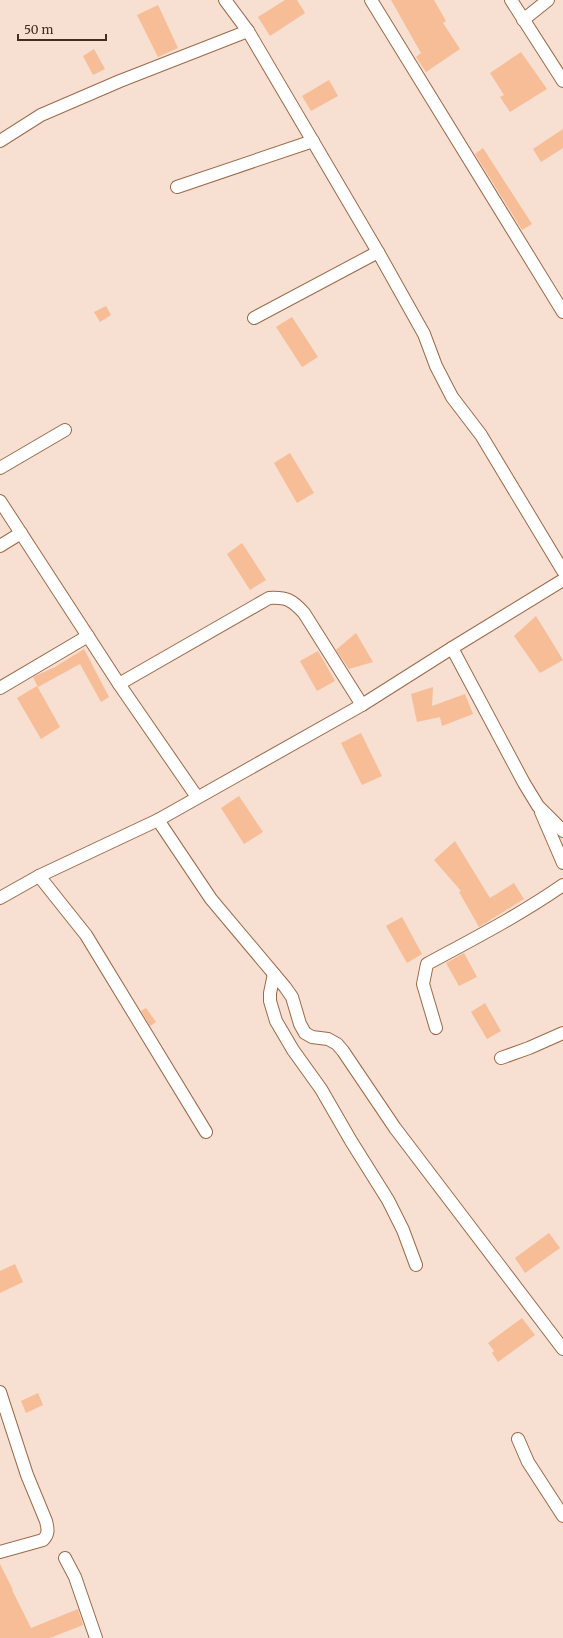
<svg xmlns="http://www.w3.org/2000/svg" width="563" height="1638" viewBox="0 0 563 1638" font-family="Merriweather,serif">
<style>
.building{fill:#f6bd97}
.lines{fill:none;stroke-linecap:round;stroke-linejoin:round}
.street-casing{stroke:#9c6a48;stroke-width:14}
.street{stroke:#fff;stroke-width:12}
</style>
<rect width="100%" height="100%" fill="#f7dfd1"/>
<g class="building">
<polygon points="285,0 297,0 305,13 270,36 258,17"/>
<polygon points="391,0 434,0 446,21 443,23 460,49 426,72 416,57 421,53"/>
<polygon points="158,5 178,48 158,57 137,15"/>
<polygon points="94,49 105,69 93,75 83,56"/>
<polygon points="521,52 547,89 510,112 500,97 504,95 490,73"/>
<polygon points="329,80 338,96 311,111 302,96"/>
<polygon points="563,129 563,148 541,162 533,149"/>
<polygon points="483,148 532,224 522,230 475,154"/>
<polygon points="106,306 111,315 100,322 94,312"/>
<polygon points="292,317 318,357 302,367 276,327"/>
<polygon points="290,453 314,493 297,503 274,463"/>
<polygon points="242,543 266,580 250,590 227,554"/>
<polygon points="536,616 563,660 540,673 514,636"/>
<polygon points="356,633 373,662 349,669 336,650"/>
<polygon points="84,649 109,697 101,702 80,664 38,687 33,677 55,667"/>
<polygon points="318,651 335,681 317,691 300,661"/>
<polygon points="37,686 60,727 41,739 17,698"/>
<polygon points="433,687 432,706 465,694 473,714 442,726 440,717 417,722 411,694"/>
<polygon points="361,733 382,776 362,785 341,743"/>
<polygon points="239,796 263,832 244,844 221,808"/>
<polygon points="455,841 490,898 514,883 524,899 479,927 459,892 461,891 434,860"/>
<polygon points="402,917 422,954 407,963 386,926"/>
<polygon points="464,953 477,977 459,986 446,963"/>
<polygon points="485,1003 501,1031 487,1039 471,1012"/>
<polygon points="146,1008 156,1022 150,1026 141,1011"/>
<polygon points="549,1233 560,1248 525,1273 515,1258"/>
<polygon points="15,1264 23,1282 0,1293 0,1271"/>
<polygon points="522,1318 535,1335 498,1362 492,1353 494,1351 488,1343"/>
<polygon points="38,1393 43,1405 26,1413 21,1401"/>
<polygon points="0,1564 13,1590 12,1590 31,1628 78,1609 83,1625 50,1638 0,1638"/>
</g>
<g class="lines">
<g class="street-casing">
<g id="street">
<polyline points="225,0 248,31 378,252 424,334 436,366 452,397 481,435 563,571"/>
<polyline points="371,0 563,312"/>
<polyline points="511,0 563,81"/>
<polyline points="523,20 548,0"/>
<polyline points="0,141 41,115 120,81 248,31"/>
<polyline points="177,187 313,141"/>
<polyline points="254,318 378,252"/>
<polyline points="0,468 65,430"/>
<polyline points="0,501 119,684 197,797"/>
<polyline points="0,546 21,533"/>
<polyline points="452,648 524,783 538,806 563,831"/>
<path d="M119,684L269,598C287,597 292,600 304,613L362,705"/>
<polyline points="0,688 88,636"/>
<polyline points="541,812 563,863"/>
<polyline points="158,820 211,899 285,987 292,997 300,1024 305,1033 312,1037 328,1039 337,1044 343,1051 395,1128 563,1349"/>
<polyline points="39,876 86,935 206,1132"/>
<polyline points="0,898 39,876 158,820 362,705 452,648 563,580"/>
<polyline points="274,974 270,993 270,1001 276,1021 293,1050 321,1089 351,1141 388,1200 403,1230 416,1265"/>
<path d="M436,1028L423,984L427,964C473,939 520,915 563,885"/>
<polyline points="501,1058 529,1048 563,1033"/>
<path d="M0,1392L27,1475L46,1521C48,1529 49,1534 43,1540L0,1552"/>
<polyline points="518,1439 528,1462 563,1516"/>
<polyline points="65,1558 75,1577 96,1638"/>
</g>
</g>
<use href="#street" class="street"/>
</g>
<path d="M18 34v6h88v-6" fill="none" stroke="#442e1f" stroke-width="2"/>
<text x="24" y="34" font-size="12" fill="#442e1f" stroke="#f7dfd1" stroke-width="3" paint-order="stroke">50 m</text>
</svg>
